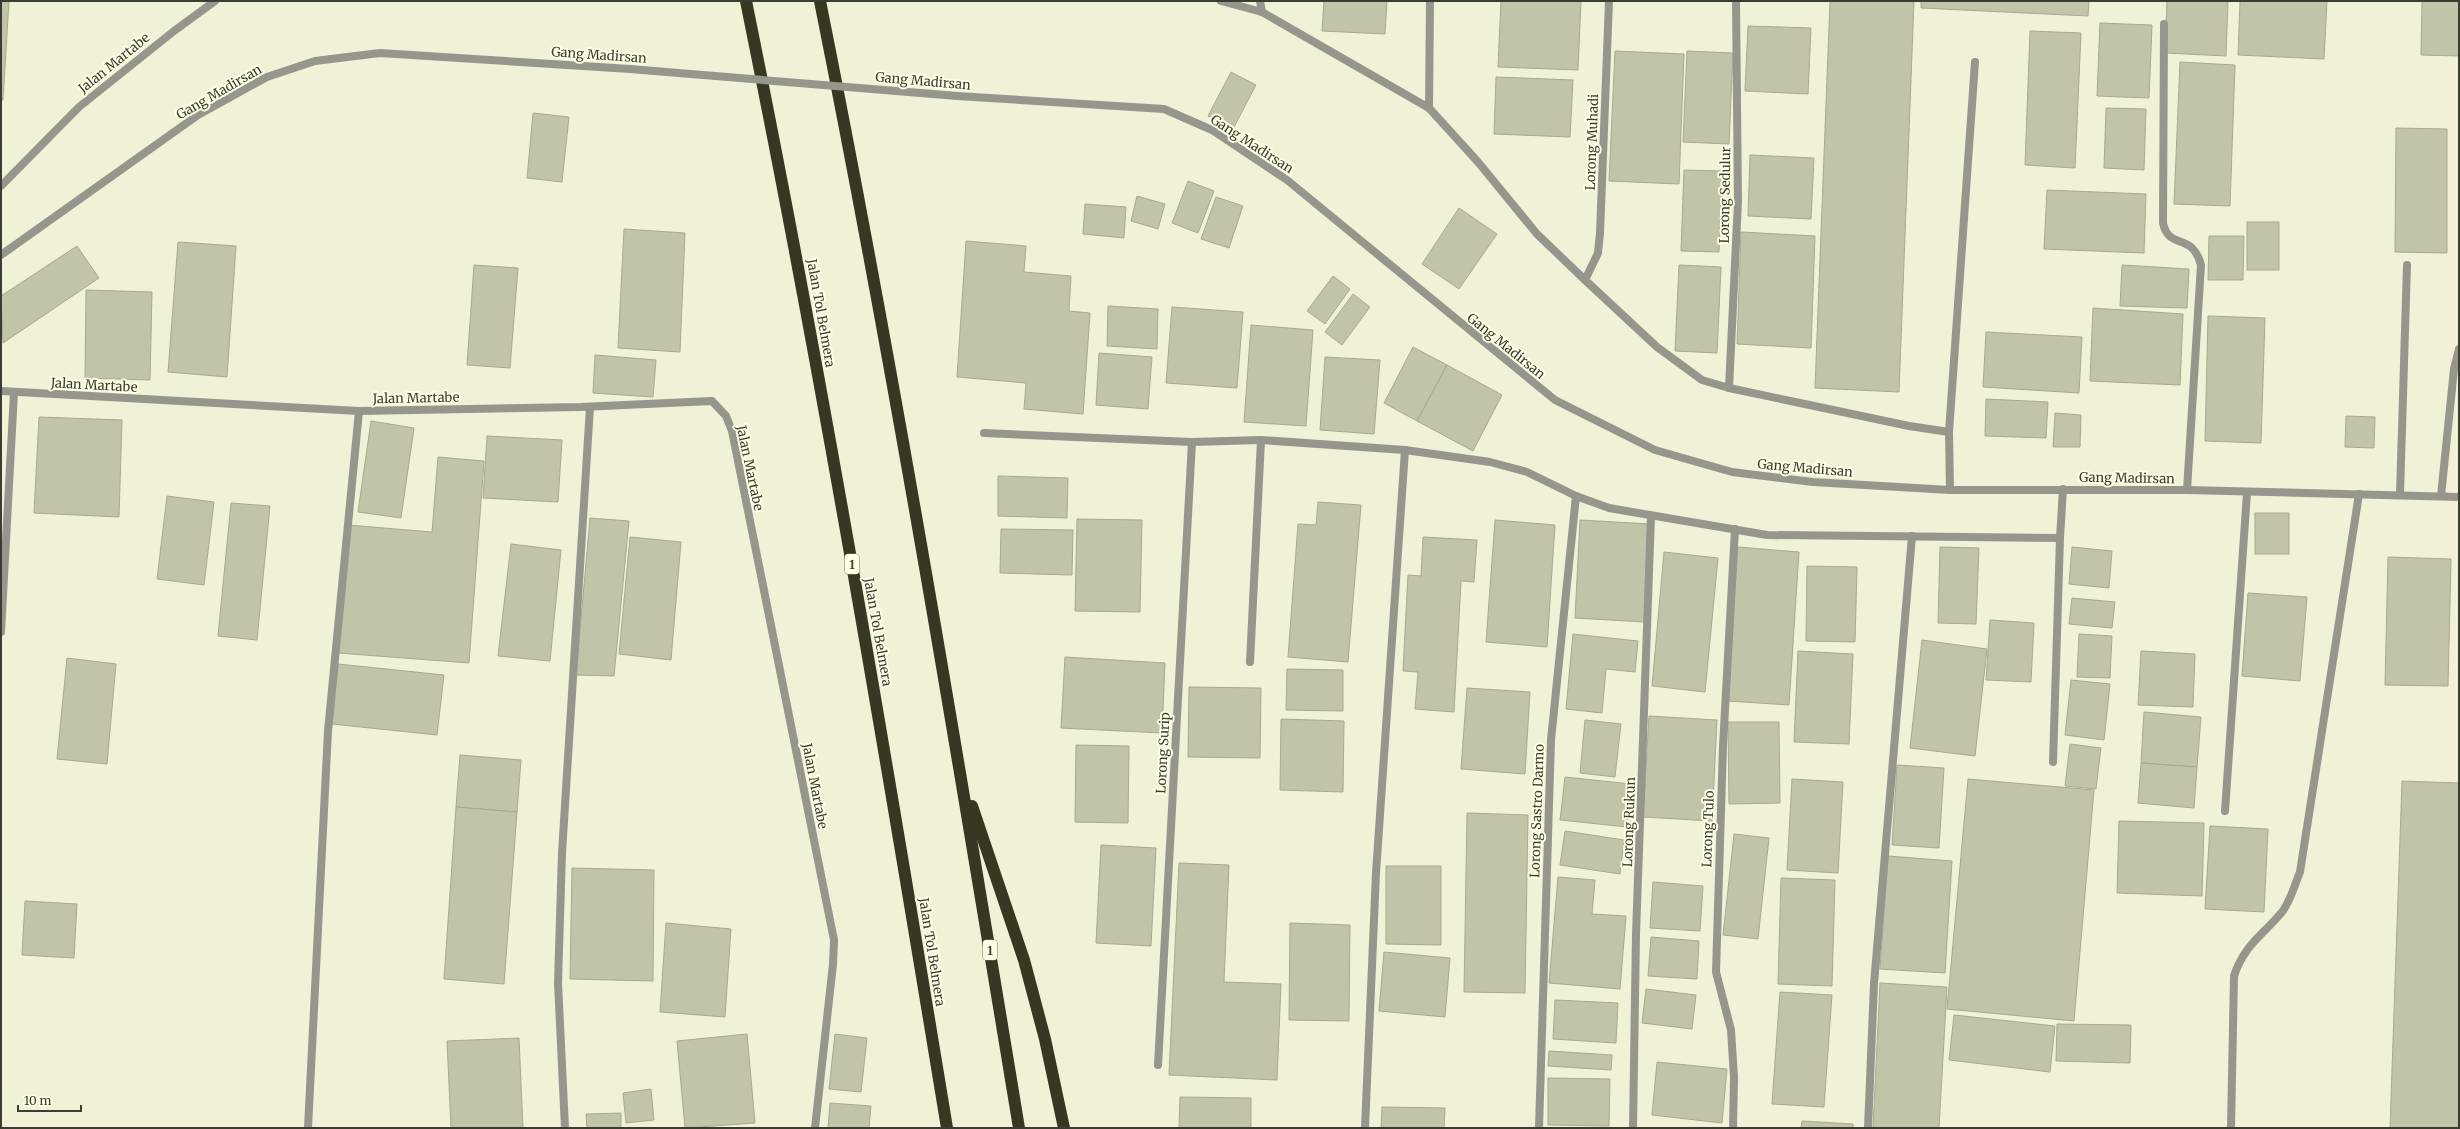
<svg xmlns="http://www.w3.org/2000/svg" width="2460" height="1129" viewBox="0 0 2460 1129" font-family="Merriweather,serif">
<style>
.building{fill:#c2c4aa;stroke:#a8a990}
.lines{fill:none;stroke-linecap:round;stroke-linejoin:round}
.lane{stroke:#96968c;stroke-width:8}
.street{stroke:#96968c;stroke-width:8}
.highway{stroke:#373722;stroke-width:12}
.street-bridge{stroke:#96968c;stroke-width:8}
.labels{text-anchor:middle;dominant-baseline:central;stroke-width:4;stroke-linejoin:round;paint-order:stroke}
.shield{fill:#fdfee4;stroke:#767767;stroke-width:1}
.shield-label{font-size:12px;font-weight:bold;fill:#3c3d32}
.street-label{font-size:13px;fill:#3c3d32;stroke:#fdfee4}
</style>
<rect width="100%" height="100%" fill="#f0f1d6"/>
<g class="building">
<polygon points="1,1 9,1 3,100 1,100"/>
<polygon points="1324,1 1387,1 1385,34 1322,31"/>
<polygon points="1501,1 1581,1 1578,70 1498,67"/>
<polygon points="1830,1 1914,1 1899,392 1815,388"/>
<polygon points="1921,1 2089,1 2088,16 1921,8"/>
<polygon points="2167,1 2228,1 2226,56 2165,53"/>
<polygon points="2240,1 2327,1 2324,59 2238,55"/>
<polygon points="2422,1 2459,1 2459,56 2421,55"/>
<polygon points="2100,23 2152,25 2149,98 2097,96"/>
<polygon points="1748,26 1811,28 1808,94 1745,91"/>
<polygon points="2030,31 2081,33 2075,168 2025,165"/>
<polygon points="1615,51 1684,54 1679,184 1609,181"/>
<polygon points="1687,51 1733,53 1729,144 1683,142"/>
<polygon points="2180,62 2235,65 2230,206 2174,204"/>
<polygon points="1231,72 1256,85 1233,129 1208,116"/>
<polygon points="1496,77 1573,80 1570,137 1494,134"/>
<polygon points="2106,108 2146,109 2144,170 2104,168"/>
<polygon points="533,113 569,117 562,182 527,178"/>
<polygon points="2396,128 2447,129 2447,253 2395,252"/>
<polygon points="1750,155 1814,158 1811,219 1748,216"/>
<polygon points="1684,170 1722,171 1719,252 1681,251"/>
<polygon points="1188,181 1214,191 1198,233 1172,223"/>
<polygon points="2047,190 2146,194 2144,253 2044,249"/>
<polygon points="1137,196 1165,204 1158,229 1131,221"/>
<polygon points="1216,197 1243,206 1229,248 1201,239"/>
<polygon points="1085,204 1126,207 1124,238 1083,234"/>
<polygon points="1459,208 1497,234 1459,289 1422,264"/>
<rect x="2247" y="222" width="32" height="48"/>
<polygon points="624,229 685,233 680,352 618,348"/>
<polygon points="1741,232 1815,236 1811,348 1737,344"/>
<polygon points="2209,236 2244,236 2243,280 2208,280"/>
<polygon points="966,241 1026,246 1024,272 1071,276 1069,311 1090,313 1083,414 1024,409 1026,383 957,377"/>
<polygon points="178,242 236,246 227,377 168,372"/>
<polygon points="77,246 99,278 3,343 1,296"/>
<polygon points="474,265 518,268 510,368 467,365"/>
<polygon points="1679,265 1721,267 1717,353 1675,351"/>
<polygon points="2122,265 2189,269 2187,308 2120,306"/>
<polygon points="1333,276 1350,289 1325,324 1307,311"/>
<polygon points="86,290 152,292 150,380 85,378"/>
<polygon points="1353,294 1370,307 1342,345 1325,332"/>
<polygon points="1108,306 1158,309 1157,349 1107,346"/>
<polygon points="1172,307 1243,312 1237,388 1166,383"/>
<polygon points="2093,308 2183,314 2180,385 2090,381"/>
<polygon points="2208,316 2265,318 2261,443 2205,441"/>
<polygon points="1251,325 1313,330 1306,426 1244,422"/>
<polygon points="1986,332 2082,337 2079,393 1983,387"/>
<polygon points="1413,347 1447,365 1417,421 1384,403"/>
<polygon points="1099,353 1152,357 1148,409 1096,405"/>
<polygon points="595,355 656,360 653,397 593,393"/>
<polygon points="1325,357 1380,360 1374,434 1320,430"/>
<polygon points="1447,365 1502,395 1473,451 1417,421"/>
<polygon points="1986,399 2048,402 2046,438 1985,436"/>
<polygon points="2055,413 2081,415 2080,447 2053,447"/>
<polygon points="2346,416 2375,417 2374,448 2345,447"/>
<polygon points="39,417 122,420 119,517 34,513"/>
<polygon points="371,421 414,428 401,518 358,512"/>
<polygon points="487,436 562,440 558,502 483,498"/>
<polygon points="438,457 484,461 469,663 338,653 348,525 432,532"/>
<polygon points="998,476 1068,478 1067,518 998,516"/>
<polygon points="167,496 214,502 204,585 157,579"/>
<polygon points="1318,502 1361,505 1348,662 1288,657 1298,524 1316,525"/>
<polygon points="231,503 270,506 257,640 218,636"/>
<rect x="2255" y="513" width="34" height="41"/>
<polygon points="590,518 629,521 614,676 576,675"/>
<polygon points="1077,519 1142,520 1140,612 1075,611"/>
<polygon points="1495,520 1555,525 1547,647 1486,642"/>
<polygon points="1580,520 1650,524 1644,622 1575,618"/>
<polygon points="1001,529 1073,530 1072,575 1000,573"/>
<polygon points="630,537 681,542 671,660 619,654"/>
<polygon points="1423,537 1477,540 1474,582 1461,581 1454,712 1415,709 1418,672 1403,671 1408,575 1421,576"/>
<polygon points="511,544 561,550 550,661 498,656"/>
<polygon points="1738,547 1799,552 1789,705 1727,701"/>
<polygon points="1940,547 1979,548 1976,624 1938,623"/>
<polygon points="2072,547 2112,551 2109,588 2069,584"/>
<polygon points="1664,552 1718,558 1705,692 1652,686"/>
<polygon points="2388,557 2451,559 2448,686 2385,685"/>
<polygon points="1807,566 1857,567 1855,642 1806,641"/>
<polygon points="2248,593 2307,597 2300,681 2242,676"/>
<polygon points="2072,598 2115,602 2112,628 2069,624"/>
<polygon points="1990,620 2034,623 2031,682 1986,680"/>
<polygon points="1573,634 1638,641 1635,672 1606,669 1602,713 1566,709"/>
<polygon points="2079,634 2112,636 2110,678 2077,677"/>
<polygon points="1922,640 1987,649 1975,756 1910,748"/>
<polygon points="1798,651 1853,654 1849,744 1794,742"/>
<polygon points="2141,651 2195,654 2193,707 2138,705"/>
<polygon points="1065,657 1165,663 1162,733 1061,728"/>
<polygon points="67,658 116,664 107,764 57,759"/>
<polygon points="338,664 444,675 437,735 332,724"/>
<polygon points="1287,669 1343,670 1343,711 1286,710"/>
<polygon points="2071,680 2110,684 2104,740 2065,735"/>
<polygon points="1189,687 1261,688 1260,758 1188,757"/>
<polygon points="1467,688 1530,692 1525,774 1461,769"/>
<polygon points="2144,712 2201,717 2197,767 2141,763"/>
<polygon points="1649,716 1717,720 1712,821 1643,817"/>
<polygon points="1281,719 1344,721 1343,792 1280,790"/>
<polygon points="1585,720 1621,724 1615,777 1580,773"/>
<polygon points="1728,722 1779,722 1780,803 1729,804"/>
<polygon points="2070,744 2101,748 2096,789 2065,786"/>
<polygon points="1076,745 1129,746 1128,823 1075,822"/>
<polygon points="460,755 521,760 517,812 456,807"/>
<polygon points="2141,763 2197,767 2194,808 2138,803"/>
<polygon points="1897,765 1944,768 1939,848 1892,845"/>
<polygon points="1565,777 1631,784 1627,827 1560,820"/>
<polygon points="1792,779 1843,782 1838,873 1787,870"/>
<polygon points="1968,779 2094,790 2074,1021 1947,1009"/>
<polygon points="2402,781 2459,783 2459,1128 2390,1128"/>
<polygon points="456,807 517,812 504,984 444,979"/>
<polygon points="1467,813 1528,815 1525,993 1464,992"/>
<polygon points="2119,821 2204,823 2202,896 2117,893"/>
<polygon points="2210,826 2268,829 2264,912 2205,909"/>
<polygon points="1565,831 1624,840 1620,874 1560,865"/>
<polygon points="1734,834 1769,838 1758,939 1723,935"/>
<polygon points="1101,845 1156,848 1151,946 1096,943"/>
<polygon points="1888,856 1952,861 1945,973 1880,969"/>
<polygon points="1179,863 1229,865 1224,982 1281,984 1277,1080 1169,1075"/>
<polygon points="1386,866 1441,866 1441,945 1386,944"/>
<polygon points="572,868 654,870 653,981 570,979"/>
<polygon points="1558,877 1595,880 1592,914 1626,916 1620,989 1549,983"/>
<polygon points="1781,878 1835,880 1832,986 1778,984"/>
<polygon points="1653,882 1703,886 1700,931 1650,928"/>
<polygon points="25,901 77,904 74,958 22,955"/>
<polygon points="666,923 731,929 725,1017 660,1012"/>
<polygon points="1290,923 1350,925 1349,1021 1289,1020"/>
<polygon points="1651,937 1699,941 1697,979 1648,976"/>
<polygon points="1384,952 1450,958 1445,1017 1379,1011"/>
<polygon points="1880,983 1947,987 1939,1128 1873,1128"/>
<polygon points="1646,989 1696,995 1692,1029 1642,1023"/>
<polygon points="1780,992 1832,995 1824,1107 1772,1104"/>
<polygon points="1555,1000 1618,1003 1616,1043 1553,1039"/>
<polygon points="1954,1015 2055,1026 2050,1072 1949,1060"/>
<polygon points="2057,1024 2131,1025 2130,1063 2056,1061"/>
<polygon points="747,1034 755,1123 685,1128 677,1041"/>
<polygon points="835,1034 867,1038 861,1092 829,1089"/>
<polygon points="519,1038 523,1128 451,1128 447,1041"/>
<polygon points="1549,1051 1612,1055 1611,1070 1548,1066"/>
<polygon points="1657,1062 1727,1069 1722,1123 1652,1115"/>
<polygon points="1548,1078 1610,1079 1609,1126 1548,1125"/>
<polygon points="651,1089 654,1120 626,1123 623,1093"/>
<polygon points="1180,1097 1251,1098 1251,1128 1179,1128"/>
<polygon points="830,1103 871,1106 869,1128 828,1128"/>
<polygon points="1382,1107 1445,1108 1444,1128 1381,1128"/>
<polygon points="621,1113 621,1128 587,1128 586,1114"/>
<polygon points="1802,1121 1853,1124 1853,1128 1801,1128"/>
</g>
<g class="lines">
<g class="lane">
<polyline points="2400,494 2407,265"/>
<polyline points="1250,662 1261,440"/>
<path d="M2231,1128L2234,976C2244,945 2262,936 2282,912C2290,902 2295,884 2300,872L2359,494"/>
</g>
<g class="street">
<polyline points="1221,1 1262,12 1429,108 1478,162 1537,234 1585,280 1657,347 1702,380 1729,388 1909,426 1949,432 1950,490"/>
<polyline points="1260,1 1262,12"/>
<path d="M2164,24L2163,223C2169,251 2192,231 2201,265L2187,490"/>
<polyline points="957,96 1164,109 1212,130 1287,180 1555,400 1655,450 1732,472 1813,482 1950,490 2187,490 2459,497"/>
<polyline points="1429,108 1430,1"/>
<polyline points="1,186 79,107 174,31 215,1"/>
<polyline points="1,255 198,115 267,77 315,61 380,53 630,69"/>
<polyline points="1585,280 1598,253 1600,233 1609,1"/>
<polyline points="1729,388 1738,202 1736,1"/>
<polyline points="1,391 359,411 581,407 712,401 726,416 732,431 834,940 833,964 815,1128"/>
<polyline points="1949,432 1975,62"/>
<polyline points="984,433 1192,442 1261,440 1405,450 1490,462 1527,472 1576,496 1609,508 1767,535 2060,538 2053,762"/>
<polyline points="2441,496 2454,369 2459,349"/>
<polyline points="2060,538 2063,489"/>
<polyline points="1,632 14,393"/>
<polyline points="2225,811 2247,493"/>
<polyline points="1158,1065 1192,442"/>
<polyline points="308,1128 328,731 359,411"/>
<polyline points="565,1128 558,983 562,853 590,407"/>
<polyline points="1365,1128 1376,873 1405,450"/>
<polyline points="1539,1128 1551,740 1576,496"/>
<polyline points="1633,1128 1636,934 1651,516"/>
<polyline points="1733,1128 1734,1077 1731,1030 1716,972 1723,746 1735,529"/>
<polyline points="1868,1128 1874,984 1912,536"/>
</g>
<g class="highway">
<path d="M746,1C822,375 885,751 947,1128"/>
<path d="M820,1C895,375 957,752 1019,1128"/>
<polyline points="972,806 1024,960 1045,1039 1064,1128"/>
</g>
<polyline class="street-bridge" points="630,69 957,96"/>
</g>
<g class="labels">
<g class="shield">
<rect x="845" y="554" width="14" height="20" rx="3"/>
<rect x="983" y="940" width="14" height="20" rx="3"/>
</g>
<g class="shield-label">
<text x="852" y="564">1</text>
<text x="990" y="950">1</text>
</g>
<g class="street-label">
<text transform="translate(599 55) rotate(4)">Gang Madirsan</text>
<text transform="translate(114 63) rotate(-39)">Jalan Martabe</text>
<text transform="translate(923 81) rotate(5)">Gang Madirsan</text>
<text transform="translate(219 92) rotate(-30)">Gang Madirsan</text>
<text transform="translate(1592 142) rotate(-88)">Lorong Muhadi</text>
<text transform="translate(1252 144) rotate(33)">Gang Madirsan</text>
<text transform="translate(1725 195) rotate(-89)">Lorong Sedulur</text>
<text transform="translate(821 313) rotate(80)">Jalan Tol Belmera</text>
<text transform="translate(1506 346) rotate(39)">Gang Madirsan</text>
<text transform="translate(94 385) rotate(3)">Jalan Martabe</text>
<text transform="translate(416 398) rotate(-1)">Jalan Martabe</text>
<text transform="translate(750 468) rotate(78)">Jalan Martabe</text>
<text transform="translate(1805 468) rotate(5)">Gang Madirsan</text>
<text transform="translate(2127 478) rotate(1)">Gang Madirsan</text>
<text transform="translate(878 632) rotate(80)">Jalan Tol Belmera</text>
<text transform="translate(1163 753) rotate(-87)">Lorong Surip</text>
<text transform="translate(815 786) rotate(79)">Jalan Martabe</text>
<text transform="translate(1537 811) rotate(-88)">Lorong Sastro Darmo</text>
<text transform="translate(1629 822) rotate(-88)">Lorong Rukun</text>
<text transform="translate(1708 829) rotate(-88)">Lorong Tulo</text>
<text transform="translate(932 952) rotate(81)">Jalan Tol Belmera</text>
</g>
</g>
<rect width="2460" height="1129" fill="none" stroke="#3c3d32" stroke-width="4"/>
<path d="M18 1105v6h63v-6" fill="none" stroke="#3c3d32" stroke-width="2"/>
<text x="24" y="1105" font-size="12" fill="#3c3d32" stroke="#fdfee4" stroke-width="3" paint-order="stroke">10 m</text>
</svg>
